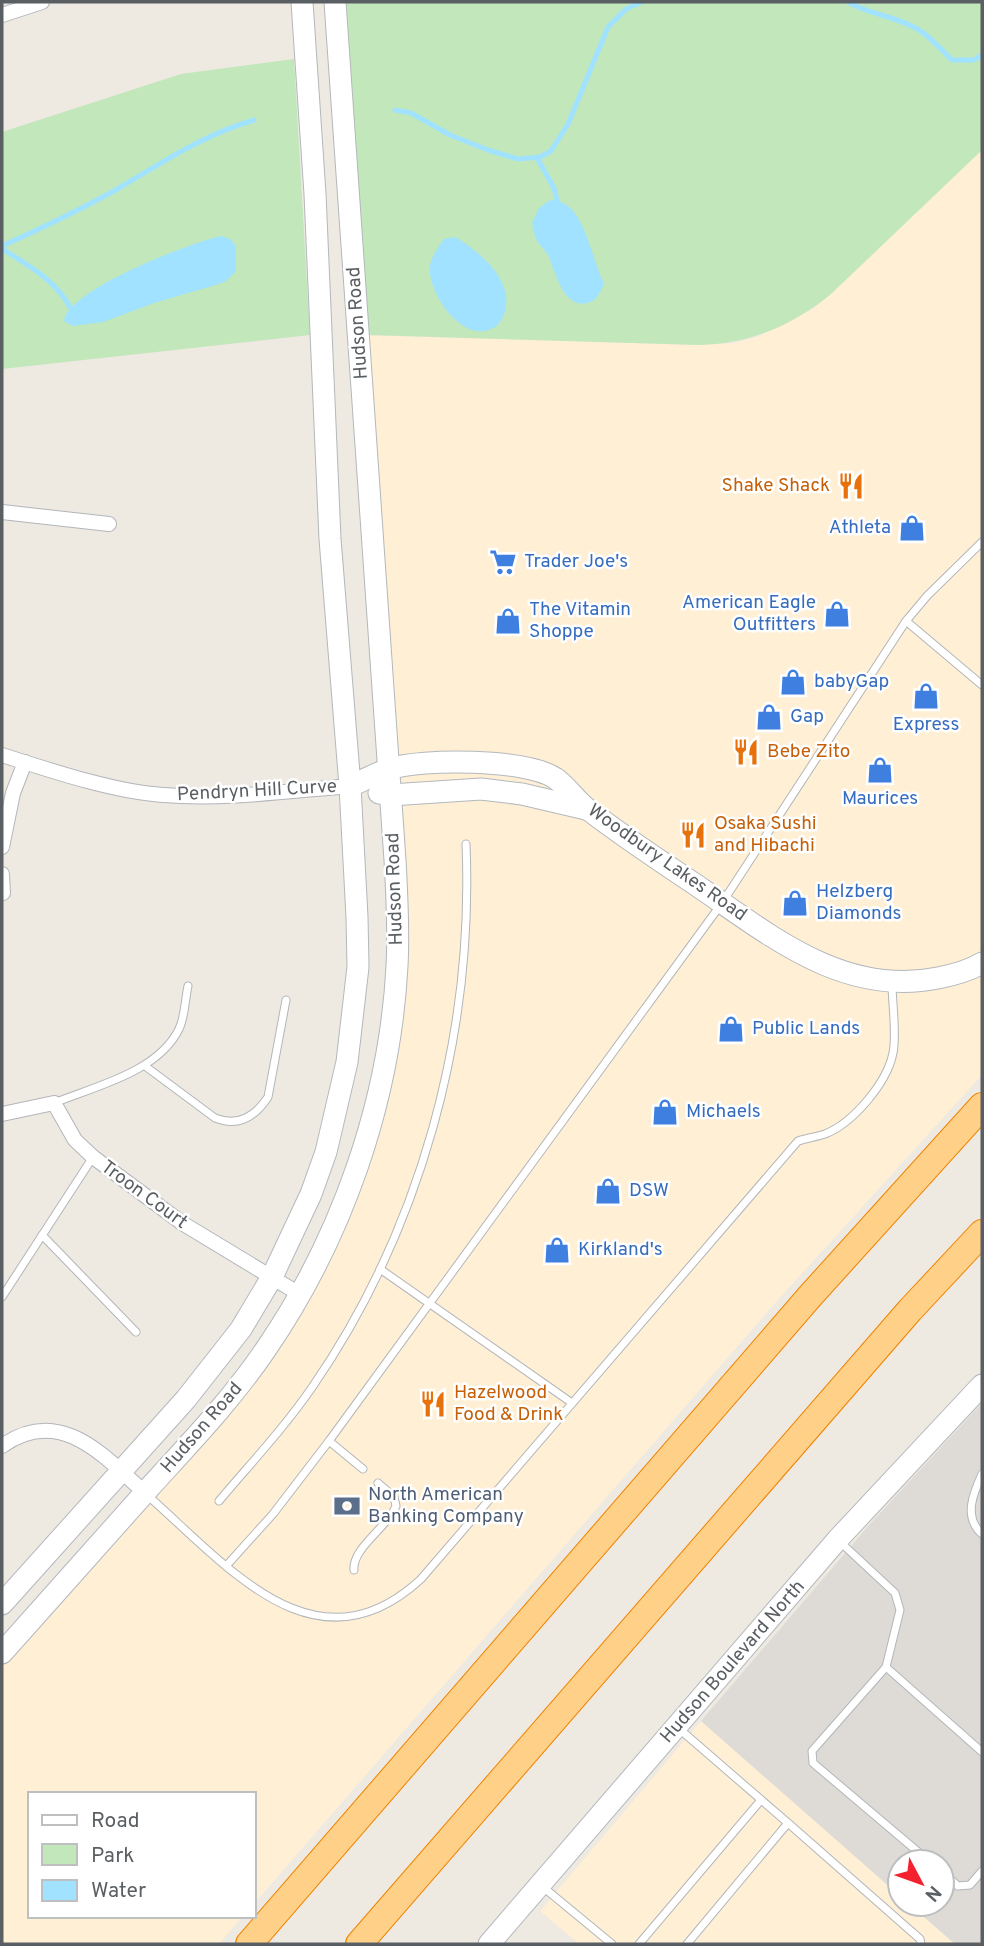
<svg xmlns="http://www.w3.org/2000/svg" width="984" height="1946" viewBox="0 0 984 1946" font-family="Overpass,sans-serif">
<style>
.commercial{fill:#ffefd5}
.industrial{fill:#dedbd6}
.green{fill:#c1e7bb}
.water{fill:#a0e2ff}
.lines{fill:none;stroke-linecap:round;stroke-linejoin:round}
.stream{stroke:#a0e2ff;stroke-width:5}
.lane-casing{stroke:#b2b6ba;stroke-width:9}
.street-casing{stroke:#b2b6ba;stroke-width:16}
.secondary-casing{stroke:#b3b8bd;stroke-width:23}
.highway-casing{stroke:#ef8300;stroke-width:28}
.lane{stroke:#fff;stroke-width:7}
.street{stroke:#fff;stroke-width:14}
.secondary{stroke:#fff;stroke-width:21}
.highway{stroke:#ffd087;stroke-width:26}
.labels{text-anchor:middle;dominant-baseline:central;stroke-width:5;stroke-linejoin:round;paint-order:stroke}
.street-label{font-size:19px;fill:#5a5f63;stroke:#fff}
.food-label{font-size:19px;fill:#c56008;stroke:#fff;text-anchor:start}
.shop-label{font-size:19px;fill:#366cbe;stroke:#fff;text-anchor:start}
.service-label{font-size:19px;fill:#4e5e75;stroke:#fff;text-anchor:start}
</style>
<rect width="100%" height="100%" fill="#eee9e1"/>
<g class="commercial">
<polygon points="982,150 982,1075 776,1302 254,1904 254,1794 30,1794 30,1916 243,1916 219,1944 2,1944 2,1653 214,1416 341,1209 397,967 359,335 699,345 734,343 759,336 811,310 831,294"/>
<polygon points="701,1721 900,1896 900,1904 909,1904 955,1944 579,1944 540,1911"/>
</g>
<polygon class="industrial" points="982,1403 982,1944 955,1944 909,1904 942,1904 942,1862 900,1862 900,1896 701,1721 870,1524"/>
<g class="green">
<path d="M344,2H982V150L831,294C792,326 749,344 699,345L368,335Z"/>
<polygon points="294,59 310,335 2,369 2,132 181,74"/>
</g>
<g class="water">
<path d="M550,200C585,199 590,258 604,283C601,291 597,301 587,303C564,309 555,272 549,257C546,250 539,245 536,239C534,234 533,228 532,223L539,208Z"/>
<path d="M221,236L230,239L236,246V271L226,281L219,284L154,303L103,322L73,326L64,321C69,289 190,243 221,236Z"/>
<path d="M455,237C479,251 516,281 504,314C502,318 500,324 495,327C470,342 445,313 436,293C425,268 429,260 444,239Z"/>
</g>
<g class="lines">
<g class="stream">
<path d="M848,2C870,15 897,16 919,30C931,37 941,50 952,60H974L982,55"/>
<polyline points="395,110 411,113 450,135 488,150 518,159 540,157 551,151 568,124 608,27 626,9 642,2"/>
<polyline points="537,158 554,188 557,200"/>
<path d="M2,246C40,229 77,211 114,191C162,163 200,136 254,120"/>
<path d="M2,249C28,265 55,280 70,307"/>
</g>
<g class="lane-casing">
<g id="lane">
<polyline points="906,621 982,685"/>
<path d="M145,1066L215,1118C238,1127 255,1117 268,1097L286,1000"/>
<path d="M54,1103C96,1086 158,1072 179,1029C185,1017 185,999 188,986"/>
<polyline points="42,1235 136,1332"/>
<polyline points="380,1269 572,1403"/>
<polyline points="2,1297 93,1157"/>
<polyline points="329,1441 363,1469"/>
<path d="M982,1474C973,1494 963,1517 982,1534"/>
<path d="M147,1495C226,1564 315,1677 421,1579L798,1141C807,1138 816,1137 825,1134C853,1123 887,1083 893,1053C897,1033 892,1004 892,983"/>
<path d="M219,1501C251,1463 285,1427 313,1386C421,1229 474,1034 466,844"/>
<polyline points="838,1540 895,1593 900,1610 886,1667 982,1752"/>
<polyline points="227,1565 273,1514 329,1441 722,903 906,621 927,596 982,542"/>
<path d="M354,1570C352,1548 388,1527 396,1506L394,1497L378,1483"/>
<polyline points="886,1667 812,1751 813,1763 930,1862"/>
<polyline points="677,1727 788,1823 687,1944"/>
<polyline points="788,1823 920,1939 921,1944"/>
<polyline points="942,1872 958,1886 970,1885 982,1871"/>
<polyline points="543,1887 612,1944"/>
<polyline points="639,1944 761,1800"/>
</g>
</g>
<g class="street-casing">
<g id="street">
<polyline points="2,15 42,2"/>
<polyline points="2,512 109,524"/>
<path d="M2,755C49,770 114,792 163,795C224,800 288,791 350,786"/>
<polyline points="2,847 13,793 25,762"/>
<polyline points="2,874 3,893"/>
<polyline points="2,1114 54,1103 75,1140 93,1157 182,1223 301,1295"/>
<path d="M2,1446C60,1405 103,1455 145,1493"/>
</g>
</g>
<g class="secondary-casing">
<g id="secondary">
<path d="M350,786C363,781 376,773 389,769C423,758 525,759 555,778C568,787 577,802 590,811C625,838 662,862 699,887C771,936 844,997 938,978C953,975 969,971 982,963"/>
<polyline points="379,793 391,795 481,789 522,794 586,809"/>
<polyline points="2,1604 186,1399 241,1329 272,1277 311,1194 326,1152 347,1062 358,967 357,917 350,786 330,539 315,194 302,2"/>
<path d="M2,1653C51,1598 101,1542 150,1487C191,1442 233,1398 266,1349C342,1238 390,1101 397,966C399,931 397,895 395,860L335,2"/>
<polyline points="489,1944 838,1539 982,1385"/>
</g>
</g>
<g class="highway-casing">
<g id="highway">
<polyline points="249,1944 811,1295 982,1106"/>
<polyline points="359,1944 910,1310 982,1233"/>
</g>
</g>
<use href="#lane" class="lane"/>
<use href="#street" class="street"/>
<use href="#secondary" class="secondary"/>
<use href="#highway" class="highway"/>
</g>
<defs>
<g id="restaurant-bare" transform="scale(2.1)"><path d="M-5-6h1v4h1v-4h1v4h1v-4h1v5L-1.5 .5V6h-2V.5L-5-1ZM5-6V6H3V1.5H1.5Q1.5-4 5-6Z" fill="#e8710a" stroke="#fff" stroke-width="2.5" paint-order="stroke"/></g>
<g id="shop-bare" transform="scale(2.1)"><path d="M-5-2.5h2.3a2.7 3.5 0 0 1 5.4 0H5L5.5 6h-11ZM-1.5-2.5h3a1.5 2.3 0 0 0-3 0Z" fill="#3f7fe0" stroke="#fff" stroke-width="2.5" paint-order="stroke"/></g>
<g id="supermarket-bare" transform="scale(2.1)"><path d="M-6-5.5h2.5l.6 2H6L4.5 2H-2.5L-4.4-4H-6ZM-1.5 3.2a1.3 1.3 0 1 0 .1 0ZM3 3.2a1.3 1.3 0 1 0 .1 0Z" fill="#3f7fe0" stroke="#fff" stroke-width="2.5" paint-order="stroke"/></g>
<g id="bank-bare" transform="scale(2.1)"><path d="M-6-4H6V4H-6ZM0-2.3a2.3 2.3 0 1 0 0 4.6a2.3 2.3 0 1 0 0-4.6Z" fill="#5c6f8a" stroke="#fff" stroke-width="2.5" paint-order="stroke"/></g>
</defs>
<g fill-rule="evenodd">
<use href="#restaurant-bare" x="851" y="486"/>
<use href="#shop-bare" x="912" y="528"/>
<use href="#supermarket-bare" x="503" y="562"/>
<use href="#shop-bare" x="837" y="614"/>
<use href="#shop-bare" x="508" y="621"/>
<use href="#shop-bare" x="793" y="682"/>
<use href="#shop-bare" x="926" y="696"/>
<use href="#shop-bare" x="769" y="717"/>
<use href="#restaurant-bare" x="746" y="752"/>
<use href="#shop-bare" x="880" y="770"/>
<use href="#restaurant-bare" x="693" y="835"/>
<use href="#shop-bare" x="795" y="903"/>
<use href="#shop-bare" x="731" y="1029"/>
<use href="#shop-bare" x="665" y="1112"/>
<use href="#shop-bare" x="608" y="1191"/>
<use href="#shop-bare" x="557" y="1250"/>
<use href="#restaurant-bare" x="433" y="1404"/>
<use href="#bank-bare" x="347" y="1506"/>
</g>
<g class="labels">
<g class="street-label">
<text transform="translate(358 323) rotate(-94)">Hudson Road</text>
<text transform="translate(257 791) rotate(-3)">Pendryn Hill Curve</text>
<text transform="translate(667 863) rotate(35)">Woodbury Lakes Road</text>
<text transform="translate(395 889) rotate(-92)">Hudson Road</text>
<text transform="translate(144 1195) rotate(36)">Troon Court</text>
<text transform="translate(202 1428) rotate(-49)">Hudson Road</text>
<text transform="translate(733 1662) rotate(-49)">Hudson Boulevard North</text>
</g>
<g class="food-label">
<text x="830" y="486" text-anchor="end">Shake Shack</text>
<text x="767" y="752">Bebe Zito</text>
<text x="714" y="824">Osaka Sushi<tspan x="714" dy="22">and Hibachi</tspan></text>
<text x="454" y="1393">Hazelwood<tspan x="454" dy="22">Food &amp; Drink</tspan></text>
</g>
<g class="shop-label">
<text x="891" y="528" text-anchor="end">Athleta</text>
<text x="524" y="562">Trader Joe's</text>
<text x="816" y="603" text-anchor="end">American Eagle<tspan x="816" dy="22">Outfitters</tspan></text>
<text x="529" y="610">The Vitamin<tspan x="529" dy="22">Shoppe</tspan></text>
<text x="814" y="682">babyGap</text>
<text x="790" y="717">Gap</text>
<text x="926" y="725" text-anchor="middle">Express</text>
<text x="880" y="799" text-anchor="middle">Maurices</text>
<text x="816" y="892">Helzberg<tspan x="816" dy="22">Diamonds</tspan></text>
<text x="752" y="1029">Public Lands</text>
<text x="686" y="1112">Michaels</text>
<text x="629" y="1191">DSW</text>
<text x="578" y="1250">Kirkland's</text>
</g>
<g class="service-label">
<text x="368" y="1495">North American<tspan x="368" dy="22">Banking Company</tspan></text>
</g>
</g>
<rect width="984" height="1946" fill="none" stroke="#5a5f63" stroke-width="7"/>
<rect x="28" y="1792" width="228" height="126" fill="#ffffff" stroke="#bdbfc1" stroke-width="2"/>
<rect x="42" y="1815" width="35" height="10" fill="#ffffff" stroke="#bdbfc1" stroke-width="2"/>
<text x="91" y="1827" font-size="21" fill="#5a5f63">Road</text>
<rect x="42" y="1844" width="35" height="21" fill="#c1e7bb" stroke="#bdbfc1" stroke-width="2"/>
<text x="91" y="1862" font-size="21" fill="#5a5f63">Park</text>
<rect x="42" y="1880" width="35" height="21" fill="#a0e2ff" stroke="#bdbfc1" stroke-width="2"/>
<text x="91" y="1897" font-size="21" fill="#5a5f63">Water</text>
<g transform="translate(921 1883) rotate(131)"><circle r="33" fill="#ffffff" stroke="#bdbfc1" stroke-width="2"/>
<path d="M0-5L12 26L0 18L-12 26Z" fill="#f3222e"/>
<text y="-10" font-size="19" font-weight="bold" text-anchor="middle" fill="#5a5f63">N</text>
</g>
</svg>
